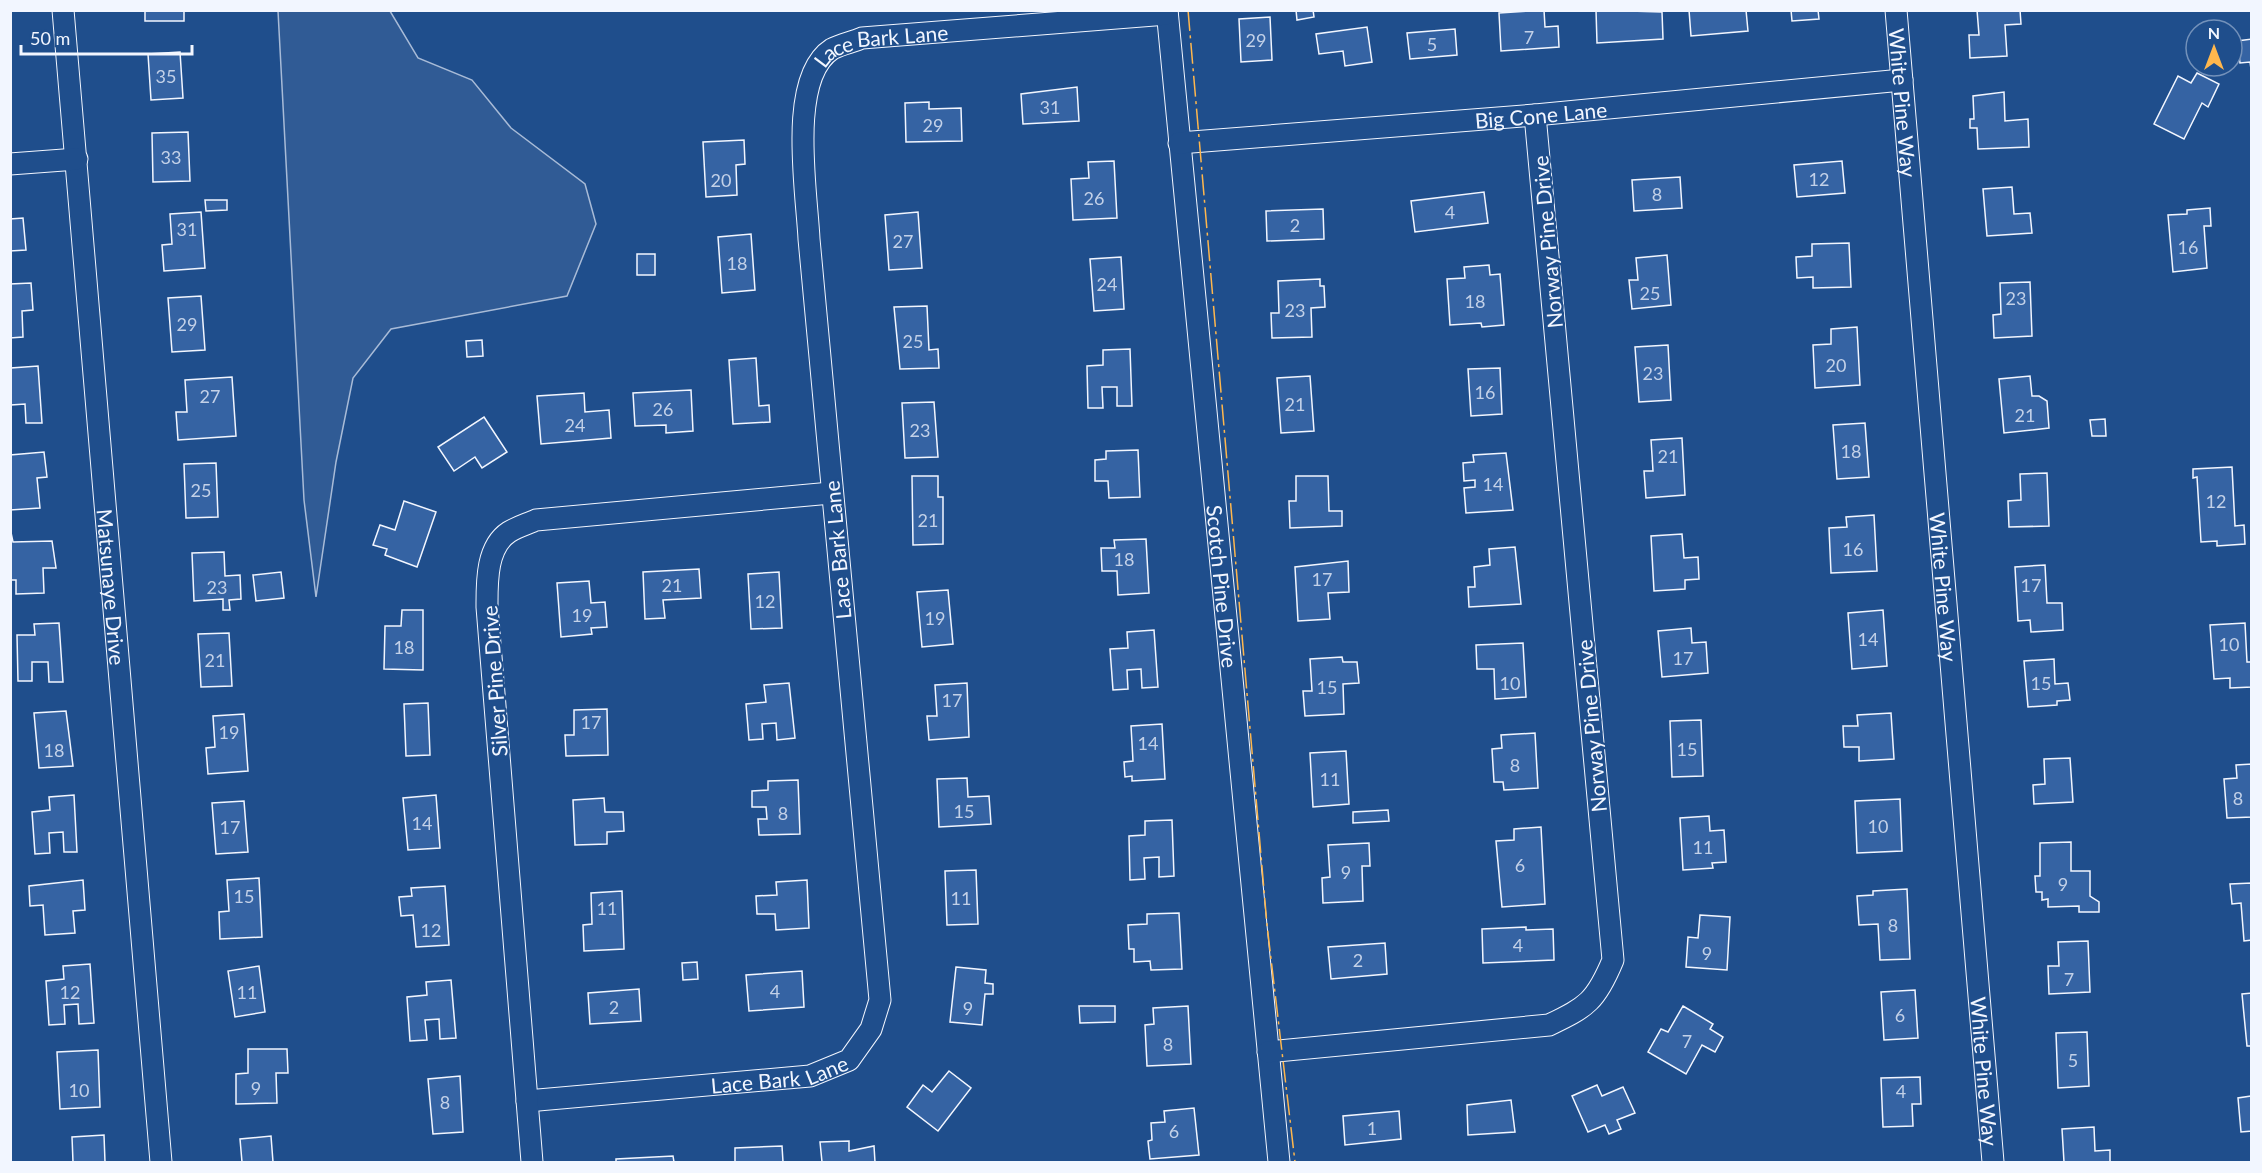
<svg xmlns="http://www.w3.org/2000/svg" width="2262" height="1173" viewBox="0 0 2262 1173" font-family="Lato,sans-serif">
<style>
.green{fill:#305b95;stroke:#a8bbd7;stroke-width:1.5}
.building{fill:#3563a3;stroke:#f2f6ff;stroke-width:1.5}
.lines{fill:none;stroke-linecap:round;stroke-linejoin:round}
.minor-casing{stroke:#f2f6ff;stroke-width:23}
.minor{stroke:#1f4e8c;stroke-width:21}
.power{stroke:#ffb74d;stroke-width:1.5;stroke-dasharray:21 4.5 3 4.5;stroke-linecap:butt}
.labels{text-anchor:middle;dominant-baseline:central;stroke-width:4.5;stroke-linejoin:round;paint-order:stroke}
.number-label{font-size:18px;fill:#c3d1e8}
.street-label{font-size:21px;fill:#f2f6ff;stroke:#1f4e8c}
</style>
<rect width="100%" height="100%" fill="#1f4e8c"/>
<polygon class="green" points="278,11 390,11 418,58 472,80 511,128 585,184 596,224 567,296 391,329 353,378 336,462 316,597 304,500"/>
<g class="building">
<rect x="145" y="10" width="39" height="11"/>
<polygon points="1296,10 1313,10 1314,17 1297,20"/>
<polygon points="1544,10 1545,27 1558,26 1559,47 1501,51 1499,13"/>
<polygon points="1596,10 1662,12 1663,39 1597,43"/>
<polygon points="1689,10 1746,10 1748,31 1691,36"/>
<polygon points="1791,10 1818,10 1819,19 1792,21"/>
<polygon points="1977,10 2020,10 2021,24 2005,25 2007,56 1970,58 1969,35 1979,35"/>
<polygon points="1270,17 1272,60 1241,62 1239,19"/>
<polygon points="1367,27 1372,62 1345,66 1343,51 1319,54 1316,34"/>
<polygon points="1455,29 1457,55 1410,59 1407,33"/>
<polygon points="2252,39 2252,69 2251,69 2250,62 2240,63 2237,41"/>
<polygon points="180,52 183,98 151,100 148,54"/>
<polygon points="2197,73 2219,84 2208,107 2202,103 2184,139 2154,124 2178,76 2191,83"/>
<polygon points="1077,87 1079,121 1023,124 1021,94"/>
<polygon points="2004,92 2005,121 2028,119 2029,147 1978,149 1977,128 1970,128 1970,119 1974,119 1973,96"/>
<polygon points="929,102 929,109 961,108 962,141 906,142 905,103"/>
<polygon points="188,132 190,181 153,182 152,133"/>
<polygon points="744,140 745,164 736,165 737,195 706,197 703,142"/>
<polygon points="1114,161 1117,218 1073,220 1071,179 1089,178 1088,162"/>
<polygon points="1842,161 1845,193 1797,197 1794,165"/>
<polygon points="1680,177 1682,208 1634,211 1632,180"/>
<polygon points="2012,187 2014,214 2030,213 2032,233 1987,236 1983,189"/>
<polygon points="1484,192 1488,223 1415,232 1411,201"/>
<polygon points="205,200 227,200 227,210 206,211"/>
<polygon points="2210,208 2211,226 2204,226 2207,268 2173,272 2168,215 2187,214 2187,210"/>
<polygon points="1323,209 1324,239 1267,241 1266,211"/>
<polygon points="201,212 205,268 164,271 162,245 172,244 170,214"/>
<polygon points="918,212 922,268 889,270 885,215"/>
<polygon points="23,218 26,250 10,251 10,219"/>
<polygon points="751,234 755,290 722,293 718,237"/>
<polygon points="1849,243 1851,287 1813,288 1813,277 1797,278 1796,257 1812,256 1812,244"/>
<rect x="637" y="254" width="18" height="21"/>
<polygon points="1667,255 1671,305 1632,309 1629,280 1638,280 1636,258"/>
<polygon points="1121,257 1124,309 1094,311 1090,259"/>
<polygon points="1489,265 1490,275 1500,274 1504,325 1482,327 1481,323 1450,325 1447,279 1465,278 1464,267"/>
<polygon points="1320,279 1320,286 1324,286 1325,307 1311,308 1312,337 1272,338 1271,313 1279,313 1278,281"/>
<polygon points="2030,282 2032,336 1994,338 1993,315 2001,314 2000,283"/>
<polygon points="31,283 33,310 22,311 23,337 10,338 10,284"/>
<polygon points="201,296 205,350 172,352 168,298"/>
<polygon points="927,306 929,350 938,349 939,368 900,369 894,307"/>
<polygon points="1857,327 1860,385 1815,388 1813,345 1831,344 1831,329"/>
<polygon points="482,340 483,356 467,357 466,341"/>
<polygon points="1668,345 1671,400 1639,402 1635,347"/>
<polygon points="1130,349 1132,406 1117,406 1117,387 1102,387 1103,408 1088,408 1087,366 1103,365 1103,350"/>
<polygon points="756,358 759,406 769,405 770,422 733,424 729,360"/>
<polygon points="38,366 42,423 26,423 25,404 11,405 10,425 11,368"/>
<polygon points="1500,368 1502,414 1471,416 1468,369"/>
<polygon points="1310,376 1314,431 1281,433 1277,378"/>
<polygon points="2030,376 2032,396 2039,396 2047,401 2049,428 2004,433 1999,379"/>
<polygon points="232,377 236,436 178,440 176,412 187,412 185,380"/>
<polygon points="691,390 693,431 666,433 666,425 635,426 633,393"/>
<polygon points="584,393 585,412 609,410 611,438 541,444 537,396"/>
<polygon points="934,402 938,457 905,458 902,403"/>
<polygon points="484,417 507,452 482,468 475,457 454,471 438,447"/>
<polygon points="2105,419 2106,436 2092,436 2090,420"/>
<polygon points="1865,423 1869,477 1837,479 1833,425"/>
<polygon points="1682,438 1685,495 1646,498 1644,471 1653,471 1651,440"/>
<polygon points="1138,450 1140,497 1109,498 1108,481 1095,481 1095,460 1106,459 1106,451"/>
<polygon points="44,452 47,477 37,478 40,508 10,510 10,455"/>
<polygon points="1506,453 1513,510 1466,513 1464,488 1475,487 1475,480 1464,481 1463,463 1474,462 1473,455"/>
<polygon points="216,463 218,517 186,518 184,464"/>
<polygon points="2232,467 2235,526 2244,525 2245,544 2217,546 2217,541 2201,542 2197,477 2193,478 2193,469"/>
<polygon points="2047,473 2049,526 2009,527 2008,501 2021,500 2020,474"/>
<polygon points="912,476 938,476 938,497 943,497 943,544 913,545"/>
<polygon points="1296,476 1328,476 1329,511 1342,511 1342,526 1290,528 1289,501 1296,501"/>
<polygon points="404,501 436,512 417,567 385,555 387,549 373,545 380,525 395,530"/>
<polygon points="1874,515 1877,571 1831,573 1829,528 1847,527 1846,517"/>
<polygon points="10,528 13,542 52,541 56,568 43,568 44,593 16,594 16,580 10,580"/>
<polygon points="1682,534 1684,558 1698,557 1699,579 1685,580 1685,589 1654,591 1651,536"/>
<polygon points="1146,539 1149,593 1118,595 1117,571 1102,571 1101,548 1115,548 1114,540"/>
<polygon points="1515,547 1521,604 1469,607 1468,587 1475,587 1474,567 1490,565 1489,549"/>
<polygon points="224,552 225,576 240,575 241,599 229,600 230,610 223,610 223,599 194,601 192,553"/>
<polygon points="1348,561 1349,592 1328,593 1330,619 1298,621 1295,567"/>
<polygon points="2045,565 2047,603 2062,603 2063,630 2031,632 2030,620 2018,621 2015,567"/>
<polygon points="699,569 701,598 663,600 665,618 645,619 643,572"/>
<polygon points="281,572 284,598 256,601 253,575"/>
<polygon points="779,572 782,628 751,629 748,574"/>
<polygon points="589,581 591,603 605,602 607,627 591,628 592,634 561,637 557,583"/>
<polygon points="948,590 953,644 922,647 917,592"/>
<polygon points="402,610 423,610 423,670 384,669 385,626 401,626"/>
<polygon points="1883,610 1887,666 1852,669 1848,613"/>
<polygon points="59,623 63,682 49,682 48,662 32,662 32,681 18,681 17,635 35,635 34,624"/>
<polygon points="2245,623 2247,662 2252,662 2252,687 2230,688 2230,678 2214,679 2210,625"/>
<polygon points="1691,628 1692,643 1706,642 1708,673 1662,677 1658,631"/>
<polygon points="1154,630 1158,687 1142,688 1141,669 1127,670 1128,689 1113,690 1110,649 1128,648 1127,632"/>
<polygon points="229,633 232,686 201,687 198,634"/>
<polygon points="1523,643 1526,697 1495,699 1494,669 1477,669 1476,645"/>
<polygon points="1342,657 1343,662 1357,662 1359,683 1343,684 1344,714 1305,716 1303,691 1312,691 1310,659"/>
<polygon points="2054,659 2055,684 2068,683 2070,700 2057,701 2057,705 2028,707 2024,661"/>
<polygon points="789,683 795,738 777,740 776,723 762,724 763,739 749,740 746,704 766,702 764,685"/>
<polygon points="967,683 969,737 929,740 927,716 937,716 935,685"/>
<polygon points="428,703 430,755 406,756 404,704"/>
<polygon points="607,709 608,755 566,756 565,735 574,735 574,710"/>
<polygon points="66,711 73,766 39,768 34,713"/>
<polygon points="1891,713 1894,759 1859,761 1859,747 1844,747 1843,726 1858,726 1857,715"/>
<polygon points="244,714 248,771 208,774 206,748 215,747 213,716"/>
<polygon points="1701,720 1703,776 1672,777 1670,721"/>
<polygon points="1162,724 1165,779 1132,781 1132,776 1125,777 1124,762 1133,761 1131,726"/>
<polygon points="1535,733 1538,788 1504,790 1503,782 1494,782 1492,749 1502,748 1501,735"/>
<polygon points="1346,751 1349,804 1313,807 1310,753"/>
<polygon points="2070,758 2073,802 2034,804 2033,785 2045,784 2044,759"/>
<polygon points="2252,764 2252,817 2227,818 2224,779 2237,778 2236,765"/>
<polygon points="967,778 968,797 989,796 991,824 939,827 937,779"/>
<polygon points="798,780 800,834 759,835 758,819 767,819 766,807 752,807 752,791 768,790 768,781"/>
<polygon points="74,795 77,852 64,852 63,832 49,833 50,853 35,854 32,812 50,810 49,797"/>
<polygon points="436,795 440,848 408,850 403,798"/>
<polygon points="604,798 605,812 623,812 624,831 607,832 607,844 575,845 573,800"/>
<polygon points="1900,799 1902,851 1857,853 1855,801"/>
<polygon points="244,801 248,852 216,854 212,803"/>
<polygon points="1388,810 1389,821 1353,823 1353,812"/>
<polygon points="1709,816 1710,831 1724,830 1726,862 1712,863 1713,868 1683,870 1680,818"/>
<polygon points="1172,820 1174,876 1159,877 1159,857 1144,858 1145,879 1130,880 1129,836 1145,835 1145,821"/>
<polygon points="1541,827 1545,904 1502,907 1496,841 1514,840 1514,829"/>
<polygon points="2071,842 2071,871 2090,871 2090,896 2099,902 2099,912 2079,912 2079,906 2048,907 2048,899 2042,900 2042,892 2036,892 2035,876 2040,876 2040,843"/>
<polygon points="1369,843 1370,866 1362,866 1363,901 1323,903 1322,878 1330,877 1328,845"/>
<polygon points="976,870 978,924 947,925 945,871"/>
<polygon points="259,878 262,937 220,939 219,912 229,911 227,880"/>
<polygon points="83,880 85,910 73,911 75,933 45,935 43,905 30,906 29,886"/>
<polygon points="807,880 809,928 776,930 775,914 757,914 756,896 777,895 776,882"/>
<polygon points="2252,883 2252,940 2244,941 2241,903 2232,904 2230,884"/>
<polygon points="445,886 449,945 416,947 413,915 401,916 399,897 412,896 411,888"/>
<polygon points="1907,889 1910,959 1880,960 1878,924 1859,925 1857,896 1873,895 1873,891"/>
<polygon points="622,891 624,949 584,951 583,925 592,924 591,893"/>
<polygon points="1179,913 1182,969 1151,970 1150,961 1134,962 1134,949 1129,949 1128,925 1147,924 1147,914"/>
<polygon points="1700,915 1730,917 1727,970 1686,967 1688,937 1698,938"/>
<polygon points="1526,927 1526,930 1553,929 1554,960 1483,963 1482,929"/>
<polygon points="2088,941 2090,992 2049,994 2048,966 2059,966 2058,942"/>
<polygon points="1385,943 1387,974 1331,979 1328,947"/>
<polygon points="697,962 698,979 683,980 682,963"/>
<polygon points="90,964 94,1023 79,1024 78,1004 64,1005 65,1024 49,1025 46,981 64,979 63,966"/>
<polygon points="259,966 265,1012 235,1017 228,971"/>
<polygon points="956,967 986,970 985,983 993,984 993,994 985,994 982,1025 950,1022"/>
<polygon points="802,971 804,1007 749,1011 746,975"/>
<polygon points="451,980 456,1038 440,1039 439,1019 425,1020 427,1040 410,1041 407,997 427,995 426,982"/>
<polygon points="639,989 641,1021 590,1024 588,993"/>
<polygon points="1915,990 1918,1038 1884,1040 1881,992"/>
<polygon points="2252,993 2252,1046 2247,1046 2242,994"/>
<polygon points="1079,1006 1115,1006 1115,1022 1080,1023"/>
<polygon points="1188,1006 1191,1064 1147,1066 1145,1025 1154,1024 1153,1008"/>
<polygon points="1683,1006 1713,1024 1710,1029 1723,1037 1715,1052 1702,1045 1686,1074 1648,1052 1661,1029 1668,1032"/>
<polygon points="2087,1032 2089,1086 2058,1088 2056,1033"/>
<polygon points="248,1049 287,1049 288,1073 276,1073 277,1103 236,1104 236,1074 248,1073"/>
<polygon points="98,1050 100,1107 60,1109 57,1052"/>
<polygon points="949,1071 971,1088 938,1131 907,1107 923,1085 932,1092"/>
<polygon points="460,1076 463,1132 433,1134 428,1079"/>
<polygon points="1920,1077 1921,1104 1912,1104 1913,1126 1883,1127 1881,1078"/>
<polygon points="1597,1085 1602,1096 1623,1087 1635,1113 1617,1120 1621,1129 1609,1134 1605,1125 1588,1132 1572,1096"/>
<polygon points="2251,1096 2252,1096 2252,1131 2241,1132 2238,1098"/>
<polygon points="1511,1100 1515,1132 1468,1135 1467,1105"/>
<polygon points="1194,1108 1199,1155 1150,1159 1148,1141 1152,1140 1151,1123 1165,1122 1164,1111"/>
<polygon points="1399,1111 1401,1139 1345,1145 1343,1116"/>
<polygon points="2094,1127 2095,1151 2110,1150 2110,1162 2064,1162 2062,1129"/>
<polygon points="104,1135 105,1162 73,1162 72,1137"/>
<polygon points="271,1136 273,1162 242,1162 240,1139"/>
<polygon points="849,1141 849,1151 874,1146 875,1162 822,1162 820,1142"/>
<polygon points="782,1146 783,1162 735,1162 735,1148"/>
<polygon points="673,1156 674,1162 616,1162 616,1159"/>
</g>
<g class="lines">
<g class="minor-casing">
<g id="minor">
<path id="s1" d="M63,10L161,1162"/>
<path id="s2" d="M1167,10L1279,1162"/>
<path id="s3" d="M1896,10L1993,1162"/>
<path id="s4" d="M1179,143L1535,115L1902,80"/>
<polyline points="10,164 77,159"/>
<path d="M1268,1052L1549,1025C1587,1007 1596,1001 1613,960L1535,115"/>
<path id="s5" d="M527,1101L810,1076L849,1060L871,1029L880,1000L809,239C807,193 787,78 832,49C841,44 853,42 862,38L1167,14"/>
<path d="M532,1162L487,607C487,583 486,547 509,532C517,527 527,524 536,520L831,493"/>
</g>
</g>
<use href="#minor" class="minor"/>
<polyline class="power" points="1188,10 1267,925 1295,1162"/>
</g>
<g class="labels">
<g class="number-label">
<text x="1529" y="37">7</text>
<text x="1256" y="40">29</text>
<text x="1432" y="44">5</text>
<text x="166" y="76">35</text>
<text x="1050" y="107">31</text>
<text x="933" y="125">29</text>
<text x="171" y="157">33</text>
<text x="1819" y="179">12</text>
<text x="721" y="180">20</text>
<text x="1657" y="194">8</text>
<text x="1094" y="198">26</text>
<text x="1450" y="212">4</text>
<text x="1295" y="225">2</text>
<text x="187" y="229">31</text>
<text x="903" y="241">27</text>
<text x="2188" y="247">16</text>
<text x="737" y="263">18</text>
<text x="1107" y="284">24</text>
<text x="1650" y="293">25</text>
<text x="2016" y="298">23</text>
<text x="1475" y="301">18</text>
<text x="1295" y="310">23</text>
<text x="187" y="324">29</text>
<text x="913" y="341">25</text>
<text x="1836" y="365">20</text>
<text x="1653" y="373">23</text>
<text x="1485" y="392">16</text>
<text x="210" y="396">27</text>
<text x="1295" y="404">21</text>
<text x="663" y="409">26</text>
<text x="2025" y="415">21</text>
<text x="575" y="425">24</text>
<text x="920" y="430">23</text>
<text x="1851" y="451">18</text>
<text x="1668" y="456">21</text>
<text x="1493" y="484">14</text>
<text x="201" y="490">25</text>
<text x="2216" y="501">12</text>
<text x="928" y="520">21</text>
<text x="1853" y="549">16</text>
<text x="1124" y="559">18</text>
<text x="1322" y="579">17</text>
<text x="672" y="585">21</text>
<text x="2031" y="585">17</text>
<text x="217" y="587">23</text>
<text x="765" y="601">12</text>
<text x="582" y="615">19</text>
<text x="935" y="618">19</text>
<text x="1868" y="639">14</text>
<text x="2229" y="644">10</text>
<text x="404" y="647">18</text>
<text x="1683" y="658">17</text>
<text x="215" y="660">21</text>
<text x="1510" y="683">10</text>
<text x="2041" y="683">15</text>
<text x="1327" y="687">15</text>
<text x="952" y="700">17</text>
<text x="591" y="722">17</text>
<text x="229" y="732">19</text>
<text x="1148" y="743">14</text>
<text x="1687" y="749">15</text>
<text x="54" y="750">18</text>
<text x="1515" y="765">8</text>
<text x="1330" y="779">11</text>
<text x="2238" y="798">8</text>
<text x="964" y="811">15</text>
<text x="783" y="813">8</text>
<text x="422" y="823">14</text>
<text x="1878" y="826">10</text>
<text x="230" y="827">17</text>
<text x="1703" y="847">11</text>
<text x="1520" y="865">6</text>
<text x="1346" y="872">9</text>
<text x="2063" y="884">9</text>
<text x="244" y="896">15</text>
<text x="961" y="898">11</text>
<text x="607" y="908">11</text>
<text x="1893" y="925">8</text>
<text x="431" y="930">12</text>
<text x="1518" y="945">4</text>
<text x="1707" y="953">9</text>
<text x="1358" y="960">2</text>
<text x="2069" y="979">7</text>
<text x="775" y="991">4</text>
<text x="70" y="992">12</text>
<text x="247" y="992">11</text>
<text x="614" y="1007">2</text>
<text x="968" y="1008">9</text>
<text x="1900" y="1015">6</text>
<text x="1687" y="1041">7</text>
<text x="1168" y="1044">8</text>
<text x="2073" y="1060">5</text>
<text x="256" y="1088">9</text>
<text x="79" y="1090">10</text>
<text x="1901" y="1091">4</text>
<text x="445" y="1102">8</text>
<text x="1372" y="1128">1</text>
<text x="1174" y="1131">6</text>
</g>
<g class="street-label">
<text stroke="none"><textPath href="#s5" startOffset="1406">Lace Bark Lane</textPath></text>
<text stroke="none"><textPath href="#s3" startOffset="93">White Pine Way</textPath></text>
<text stroke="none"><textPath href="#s4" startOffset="363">Big Cone Lane</textPath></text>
<text transform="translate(1547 242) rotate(-95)">Norway Pine Drive</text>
<text transform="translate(837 550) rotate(-95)">Lace Bark Lane</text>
<text stroke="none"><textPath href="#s1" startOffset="579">Matsunaye Drive</textPath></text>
<text stroke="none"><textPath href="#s3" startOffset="579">White Pine Way</textPath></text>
<text stroke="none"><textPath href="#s2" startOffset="579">Scotch Pine Drive</textPath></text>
<text transform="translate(494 681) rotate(-94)">Silver Pine Drive</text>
<text transform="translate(1591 726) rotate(-95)">Norway Pine Drive</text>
<text stroke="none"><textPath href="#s5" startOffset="254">Lace Bark Lane</textPath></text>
<text stroke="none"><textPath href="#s3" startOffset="1065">White Pine Way</textPath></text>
</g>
</g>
<rect width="2262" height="1173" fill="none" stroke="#f2f6ff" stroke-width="24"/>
<g transform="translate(2214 48)"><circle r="28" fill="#1f4e8c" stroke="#7391ba" stroke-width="1.5"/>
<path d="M0-4.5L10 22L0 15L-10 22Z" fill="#ffb74d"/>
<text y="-9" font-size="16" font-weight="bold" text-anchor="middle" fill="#f2f6ff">N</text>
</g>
<path d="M21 45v9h171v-9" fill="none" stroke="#f2f6ff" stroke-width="3"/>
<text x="30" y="45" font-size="18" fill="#f2f6ff" stroke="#1f4e8c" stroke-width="4.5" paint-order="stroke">50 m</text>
</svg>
